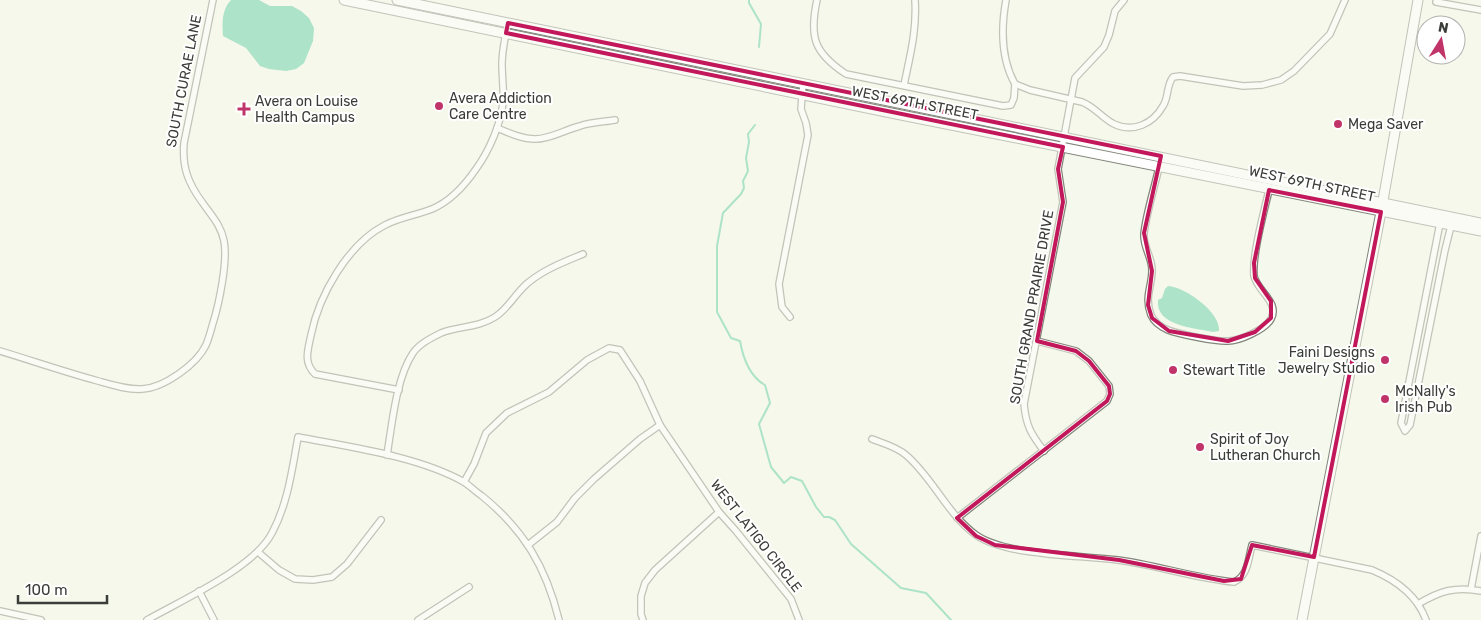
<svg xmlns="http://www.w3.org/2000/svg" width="1481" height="620" viewBox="0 0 1481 620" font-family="Rubik,sans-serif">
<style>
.water{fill:#54ca9b}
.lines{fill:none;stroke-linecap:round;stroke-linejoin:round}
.stream{stroke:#54ca9b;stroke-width:2}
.street-casing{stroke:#82857a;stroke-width:8}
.secondary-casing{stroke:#82857a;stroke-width:11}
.street{stroke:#fff;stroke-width:5.5}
.secondary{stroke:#fff;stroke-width:9}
.marked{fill:none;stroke:#c2185b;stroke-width:4;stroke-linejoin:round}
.poi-dot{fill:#c03469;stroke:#fff;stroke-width:2}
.labels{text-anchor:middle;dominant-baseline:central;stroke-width:4;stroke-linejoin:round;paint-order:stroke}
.street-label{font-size:14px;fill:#3b3d38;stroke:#fff}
.poi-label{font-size:14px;fill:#3b3d38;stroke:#fff;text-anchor:start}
</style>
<rect width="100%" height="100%" fill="#f5f8ec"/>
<g class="water">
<path d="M231,0H259L270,6H292L301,11L309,18L314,28L313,41L304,63L296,69L286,71L269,69L260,66L246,48L223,36C222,23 222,9 231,0Z"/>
<path d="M1168,286C1186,287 1221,313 1219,331L1213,332C1195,328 1155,326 1158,300L1162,298L1165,289Z"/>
</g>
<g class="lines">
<g class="stream">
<polyline points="749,0 749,3 761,24 759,47"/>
<path d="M755,125L748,134L749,142L746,158L748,171L743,181L744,188L741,194L723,213L717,246V312L731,338L740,341C743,358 749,376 765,385L770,403L759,424L771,467L784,483L791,477L802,481L816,507L824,517H829L835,520L851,544L901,588L926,593L951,620"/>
</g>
<g class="street-casing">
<g id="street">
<path d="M817,0C809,37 814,53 846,74L1003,106L1011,105L1014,98L1015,84"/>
<path d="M1006,0C1001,28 1001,59 1015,84"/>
<polyline points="1436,2 1481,10"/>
<path d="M1015,84L1030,90L1082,102C1095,107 1102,118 1114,124C1133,133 1153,124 1163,106C1169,97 1166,86 1173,77L1180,76L1243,86L1262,85L1281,80L1294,71L1330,34L1345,0"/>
<path d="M904,85C910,56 917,30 915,0"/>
<path d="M497,128C509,133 522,139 535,139C551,139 564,130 580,126C591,122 603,122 615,120"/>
<path d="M1159,167C1155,186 1146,214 1144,234C1143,247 1152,257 1152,270C1152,287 1144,297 1151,315C1154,322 1161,327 1168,330C1178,334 1217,342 1228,341C1239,341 1265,330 1271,319C1280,302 1257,291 1254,276C1252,255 1264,212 1269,190"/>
<polyline points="1440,223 1401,423 1405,431 1410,425 1445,250 1451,226"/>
<polyline points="790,317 782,307 779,284 808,135 806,123 801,109 803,84"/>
<path d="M0,351C33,361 65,372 98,381C112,385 128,390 142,389C164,388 197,364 206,345C209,338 211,330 213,323C219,304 228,261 224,241C221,225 211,215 202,202C188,183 182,167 184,143L213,0"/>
<path d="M399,390L315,374C303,362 308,350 311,335C319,295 348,244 385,225C400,217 417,215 432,209C451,201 465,185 476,169C489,151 501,124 503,102C504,89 502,77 502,64C502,51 505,37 508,23"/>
<path d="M872,439C882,443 897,447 906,455C933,478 947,514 976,535C1006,556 1080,555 1118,560C1156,565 1194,578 1234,582C1248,576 1248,560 1252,545L1372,570C1396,580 1417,595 1426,620"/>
<path d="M1044,451C1031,434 1026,426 1024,404L1063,202L1058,169L1075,78L1104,47L1109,35L1115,11L1124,0"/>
<path d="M387,455C392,425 396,378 413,353C419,344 431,338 441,333C458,326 478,328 495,317C509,308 516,292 529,282C545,269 564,262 583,254"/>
<polyline points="464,482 474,464 486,433 507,413 549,392 587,360 609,348 620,350 640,381 660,425 719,512 736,531 791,599 799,620"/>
<polyline points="957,518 1107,401 1110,394 1109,386 1089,361 1076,351 1037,341"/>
<polyline points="528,545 557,522 575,498 594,479 640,439 660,425"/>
<polyline points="258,552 279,570 295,579 313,580 332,577 347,564 381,520"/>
<polyline points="1471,589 1481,536"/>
<polyline points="199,591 214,620"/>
<path d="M1418,604C1440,591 1455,586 1481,591"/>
<polyline points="0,611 41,620"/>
<path d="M147,620C182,600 254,568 272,533C288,503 292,470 298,437C349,447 418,456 464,482C470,486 476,492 482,496C524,530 546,567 559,620"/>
<polyline points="418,620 469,587"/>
<polyline points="643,620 641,614 641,596 645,583 655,570 719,512"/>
</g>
</g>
<g class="secondary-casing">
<g id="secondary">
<polyline points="344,0 896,114 1481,231"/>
<polyline points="397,0 1481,223"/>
<polyline points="1302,620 1381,212 1418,0"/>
</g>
</g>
<use href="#street" class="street"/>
<use href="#secondary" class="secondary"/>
</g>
<path d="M0 0H1481V620H0ZM508,23L1161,156L1144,233L1152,271L1148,305L1152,318L1169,331L1228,341L1255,332L1271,318V301L1255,278L1254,263L1269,190L1381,212L1314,557L1252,545L1241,579L1224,581L1119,560L995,545L976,536L957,518L1107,401L1110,394L1109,386L1089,361L1076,351L1037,341L1063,202L1058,169L1063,147L506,33Z" fill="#f5f8ec" fill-opacity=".55" fill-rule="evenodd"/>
<path class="marked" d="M508,23L1161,156L1144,233L1152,271L1148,305L1152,318L1169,331L1228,341L1255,332L1271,318V301L1255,278L1254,263L1269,190L1381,212L1314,557L1252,545L1241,579L1224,581L1119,560L995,545L976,536L957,518L1107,401L1110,394L1109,386L1089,361L1076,351L1037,341L1063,202L1058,169L1063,147L506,33Z"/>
<g class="poi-dot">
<circle cx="439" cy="106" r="5"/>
<path d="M241.5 101.5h5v5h5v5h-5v5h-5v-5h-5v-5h5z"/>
<circle cx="1338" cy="124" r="5"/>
<circle cx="1385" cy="360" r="5"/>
<circle cx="1173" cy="370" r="5"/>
<circle cx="1385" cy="399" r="5"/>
<circle cx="1200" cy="447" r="5"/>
</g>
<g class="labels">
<g class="street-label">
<text transform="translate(184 81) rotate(-79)">SOUTH CURAE LANE</text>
<text transform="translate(915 103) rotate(11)">WEST 69TH STREET</text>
<text transform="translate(1312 184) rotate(12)">WEST 69TH STREET</text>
<text transform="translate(1032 307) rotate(-80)">SOUTH GRAND PRAIRIE DRIVE</text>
<text transform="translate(756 536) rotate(52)">WEST LATIGO CIRCLE</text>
</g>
<g class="poi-label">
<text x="449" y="98">Avera Addiction<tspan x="449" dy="16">Care Centre</tspan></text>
<text x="255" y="101">Avera on Louise<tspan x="255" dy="16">Health Campus</tspan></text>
<text x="1348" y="124">Mega Saver</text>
<text x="1375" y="352" text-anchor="end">Faini Designs<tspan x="1375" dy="16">Jewelry Studio</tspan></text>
<text x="1183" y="370">Stewart Title</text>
<text x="1395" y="391">McNally's<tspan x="1395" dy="16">Irish Pub</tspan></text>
<text x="1210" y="439">Spirit of Joy<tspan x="1210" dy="16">Lutheran Church</tspan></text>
</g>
</g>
<g transform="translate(1441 40) rotate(11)"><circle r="24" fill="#ffffff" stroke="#b1b1af"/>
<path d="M0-4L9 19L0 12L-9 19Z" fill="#c03469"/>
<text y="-8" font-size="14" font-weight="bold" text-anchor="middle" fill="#3b3d38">N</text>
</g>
<path d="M18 595v8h89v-8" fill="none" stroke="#3b3d38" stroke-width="2.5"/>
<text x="25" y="595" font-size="15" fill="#3b3d38" stroke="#ffffff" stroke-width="4" paint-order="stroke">100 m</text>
</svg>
